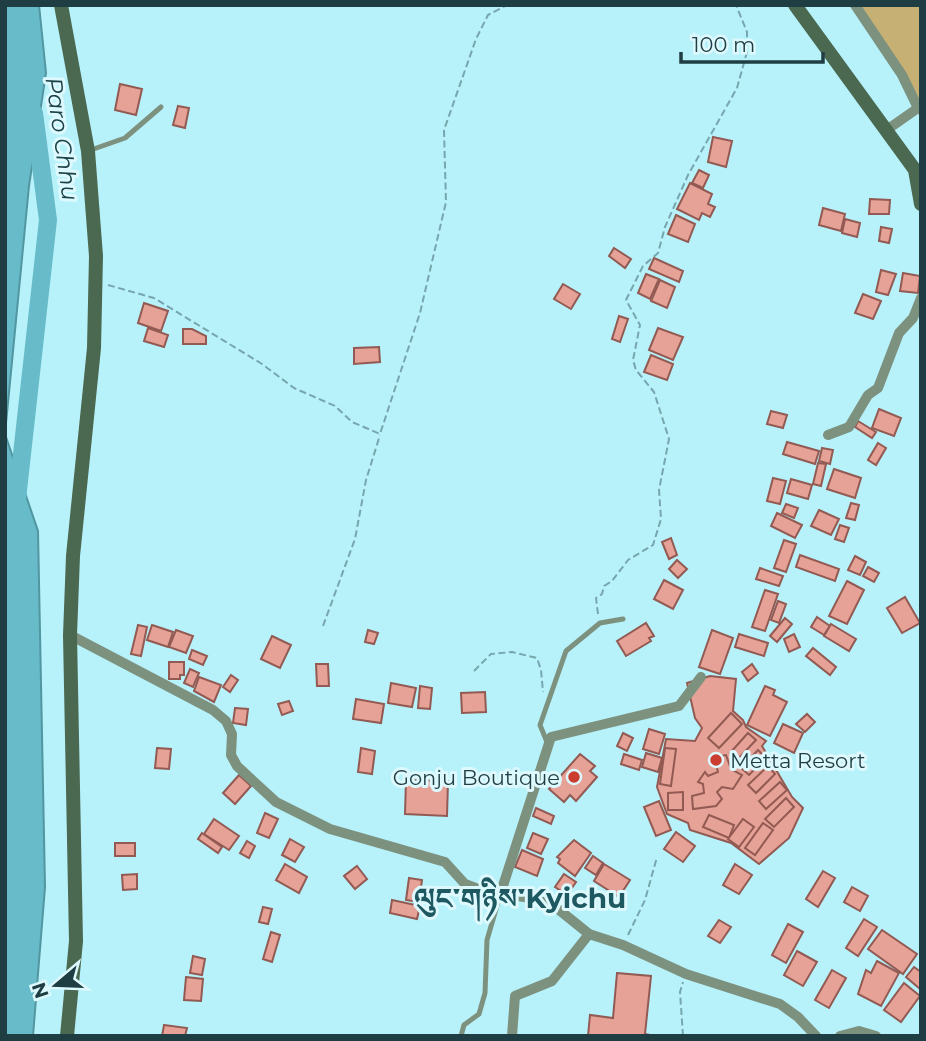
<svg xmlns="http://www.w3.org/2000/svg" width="926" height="1041" viewBox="0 0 926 1041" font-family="Montserrat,'Noto Serif Tibetan',sans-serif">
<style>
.forest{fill:#c7b073}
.water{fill:#68bbc9;stroke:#5296a1;stroke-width:2}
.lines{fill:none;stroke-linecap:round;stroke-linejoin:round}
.river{stroke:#68bbc9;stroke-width:18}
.building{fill:#e6a297;stroke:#925a52;stroke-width:2}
.path{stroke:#77a6ad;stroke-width:2;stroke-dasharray:7 3.5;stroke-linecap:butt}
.lane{stroke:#7d917f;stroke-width:5}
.street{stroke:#7d917f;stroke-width:10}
.secondary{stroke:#4b6850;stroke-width:14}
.poi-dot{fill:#ca3d30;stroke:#ddf9fe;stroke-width:2.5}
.labels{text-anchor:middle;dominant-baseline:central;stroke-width:6;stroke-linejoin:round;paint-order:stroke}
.poi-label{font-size:21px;fill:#1f3e43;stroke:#ddf9fe;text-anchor:start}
.water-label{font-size:23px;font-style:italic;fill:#1a4147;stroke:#ddf9fe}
.district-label{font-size:28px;font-weight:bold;fill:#1e5860;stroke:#ddf9fe}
</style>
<rect width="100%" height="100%" fill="#b7f2fb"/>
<polygon class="forest" points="860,5 921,5 921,119"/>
<polygon class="water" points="5,5 39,5 46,73 29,186 5,434 38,531 45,887 33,1036 5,1036"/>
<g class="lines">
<polyline class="river" points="17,499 48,220 34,113"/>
</g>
<g class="building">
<polygon points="120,84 142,89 136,115 115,110"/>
<polygon points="178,106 189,108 185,128 173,125"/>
<polygon points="713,137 732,141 726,167 708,162"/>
<polygon points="699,170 709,175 703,188 692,183"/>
<polygon points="690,183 712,194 708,204 715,207 710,217 702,213 699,220 677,209"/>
<polygon points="870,199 890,200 889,214 869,214"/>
<polygon points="823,208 845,214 841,231 819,225"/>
<polygon points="676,215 695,224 688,242 668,234"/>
<polygon points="845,219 860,223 857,237 842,233"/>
<polygon points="881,227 892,229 889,243 879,241"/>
<polygon points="614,248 631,259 625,268 609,256"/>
<polygon points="654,258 683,271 679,282 649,269"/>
<polygon points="881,270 896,274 888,295 876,292"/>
<polygon points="903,273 920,276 918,293 900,291"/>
<polygon points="646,274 659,279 650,299 638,293"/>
<polygon points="660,280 675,287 667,308 651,301"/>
<polygon points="563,284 580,294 571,309 554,299"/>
<polygon points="863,294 881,301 873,319 855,313"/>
<polygon points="144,303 168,311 161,331 138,323"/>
<polygon points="619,316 628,319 620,342 612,339"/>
<polygon points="148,328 168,335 164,347 144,341"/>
<polygon points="658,328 683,337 673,360 649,350"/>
<polygon points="183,329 192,329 206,336 206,344 183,344"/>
<polygon points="379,347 380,362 354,364 354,348"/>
<polygon points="651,355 673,364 667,380 644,372"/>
<polygon points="879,409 901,418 894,436 872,428"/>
<polygon points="771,411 787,415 783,428 767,424"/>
<polygon points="858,421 876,432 872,438 855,427"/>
<polygon points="787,442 819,451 815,464 783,454"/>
<polygon points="878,443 886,448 876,465 868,460"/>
<polygon points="822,448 833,450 830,464 819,461"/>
<polygon points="818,463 826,464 821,486 813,484"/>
<polygon points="834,469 861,478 855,498 827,489"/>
<polygon points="773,478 786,481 780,504 767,501"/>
<polygon points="791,479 812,485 808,499 787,493"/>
<polygon points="851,503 859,505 855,520 846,518"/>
<polygon points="786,504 798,508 794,518 782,513"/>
<polygon points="819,510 839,519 831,535 811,526"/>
<polygon points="777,513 802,525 795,538 771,526"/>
<polygon points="840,525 849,528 844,542 835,539"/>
<polygon points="671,538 677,555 669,559 662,542"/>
<polygon points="784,540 796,544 786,572 774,568"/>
<polygon points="800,555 839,569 835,581 796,567"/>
<polygon points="855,556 866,562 860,575 848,570"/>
<polygon points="677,560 687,569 678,578 669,569"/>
<polygon points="868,567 879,573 874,582 863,576"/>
<polygon points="760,568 783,576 779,586 756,579"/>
<polygon points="664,580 683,590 673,609 654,599"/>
<polygon points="847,581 864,590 847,624 829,616"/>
<polygon points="765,590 778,594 765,631 752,627"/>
<polygon points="905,597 920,623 902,633 887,608"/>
<polygon points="778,601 786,604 779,623 771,620"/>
<polygon points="817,617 830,626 824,635 811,627"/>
<polygon points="785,618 792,624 777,642 770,636"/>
<polygon points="646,623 654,636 649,638 651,641 626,656 617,641"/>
<polygon points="831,624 856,639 849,651 824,636"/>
<polygon points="138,625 147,627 141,656 131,654"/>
<polygon points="152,625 173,632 168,647 147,640"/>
<polygon points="176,630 193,636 186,653 169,647"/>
<polygon points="368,630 378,633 374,644 365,642"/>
<polygon points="712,630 733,638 720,674 699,667"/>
<polygon points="739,634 768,643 764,656 735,647"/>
<polygon points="794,634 800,647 789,652 784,639"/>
<polygon points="272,636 291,645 280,668 261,659"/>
<polygon points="813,648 836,667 830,675 806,656"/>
<polygon points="192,650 207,656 203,665 189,659"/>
<polygon points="169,662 184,662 184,675 180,675 180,679 169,679"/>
<polygon points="316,664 328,664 329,686 317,686"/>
<polygon points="752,664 758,673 748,681 742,672"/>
<polygon points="190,669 199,673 193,687 184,683"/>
<polygon points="231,675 238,680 230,692 223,687"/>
<polygon points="710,676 736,679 733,711 743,720 746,727 766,741 762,746 792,797 803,808 789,838 759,864 731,843 690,830 688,823 667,814 657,787 666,739 695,741 702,728 695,718 687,683"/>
<polygon points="199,677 221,685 214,702 194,691"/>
<polygon points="391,683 416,688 412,707 388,703"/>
<polygon points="420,686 432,688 430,709 418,708"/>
<polygon points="765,686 775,690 773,695 787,702 770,736 747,725"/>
<polygon points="485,692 486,712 462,713 461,693"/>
<polygon points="356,699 384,704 381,723 353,719"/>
<polygon points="289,701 293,711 282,715 278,704"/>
<polygon points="235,708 248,709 246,725 233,723"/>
<polygon points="731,713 742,724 719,748 708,738"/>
<polygon points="807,714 815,722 805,732 796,724"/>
<polygon points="783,724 803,733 794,753 774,743"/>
<polygon points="649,729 665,734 659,754 643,749"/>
<polygon points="623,733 633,738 627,751 617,746"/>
<polygon points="748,733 756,740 737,760 730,753"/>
<polygon points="157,748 171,749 169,769 155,768"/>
<polygon points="361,748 375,751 372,774 358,772"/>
<polygon points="665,748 676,749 671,786 660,784"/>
<polygon points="758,750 766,758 749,775 741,768"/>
<polygon points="646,753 662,758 658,772 642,767"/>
<polygon points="580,754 595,766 590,771 597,777 576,801 570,795 564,802 549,789"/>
<polygon points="624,754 642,760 639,770 621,764"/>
<polygon points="726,755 731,769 742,775 733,789 722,787 717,792 722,799 716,806 693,809 692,796 704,793 703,784 698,782 705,772 708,776 718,772 714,757"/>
<polygon points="768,766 775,774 756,793 748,785"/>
<polygon points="239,775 251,786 235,804 223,793"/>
<polygon points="406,780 448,781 447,816 405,814"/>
<polygon points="780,782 787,790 766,809 759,801"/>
<polygon points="683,792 683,810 668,810 668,793"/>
<polygon points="786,798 794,807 774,827 765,819"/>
<polygon points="659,801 671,830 656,836 644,807"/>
<polygon points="536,808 554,816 551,824 533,816"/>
<polygon points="265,813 278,819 269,838 257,833"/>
<polygon points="709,815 734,825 729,838 703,827"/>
<polygon points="214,819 239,836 229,850 204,834"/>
<polygon points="743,819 754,827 739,847 728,839"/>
<polygon points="763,823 773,830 755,855 745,848"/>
<polygon points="676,832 695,846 683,862 664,849"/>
<polygon points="202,833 222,847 218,853 198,839"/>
<polygon points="533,833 548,839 541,854 527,848"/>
<polygon points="290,839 304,847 295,862 282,855"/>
<polygon points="574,840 591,853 575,876 558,863 560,859 557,857"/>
<polygon points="247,841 255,846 249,858 240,853"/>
<rect x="115" y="843" width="20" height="13"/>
<polygon points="522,850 543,859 537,876 515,867"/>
<polygon points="593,856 603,863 596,875 585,868"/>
<polygon points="285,864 307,877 299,893 276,880"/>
<polygon points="604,864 630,880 619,897 594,881"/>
<polygon points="735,864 752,875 739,894 723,885"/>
<polygon points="357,866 367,879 355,889 344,876"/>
<polygon points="823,871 835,878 818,907 806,899"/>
<polygon points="137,874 137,889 123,890 122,875"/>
<polygon points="564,874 576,882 567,895 555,887"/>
<polygon points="409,878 422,880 419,902 406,900"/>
<polygon points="852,887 868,896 860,911 844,902"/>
<polygon points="392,900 420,906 417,919 390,913"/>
<polygon points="263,907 272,909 268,924 259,922"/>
<polygon points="864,919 877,927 858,956 846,948"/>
<polygon points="719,920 731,927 720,943 708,936"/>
<polygon points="788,924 803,932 786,963 772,955"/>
<polygon points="882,930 917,954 903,974 868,949"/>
<polygon points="271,932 280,935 272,962 263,959"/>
<polygon points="797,951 817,962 803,986 784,975"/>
<polygon points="193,956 205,959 202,975 190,973"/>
<polygon points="877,961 899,973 881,1006 858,994 866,970 871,973"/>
<polygon points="914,967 921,972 920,989 906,977"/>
<polygon points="832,970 846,978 829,1008 815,1000"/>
<polygon points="617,973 651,976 645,1034 655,1036 588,1036 590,1015 613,1018"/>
<polygon points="186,977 203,979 201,1001 184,1000"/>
<polygon points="904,983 920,996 901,1022 884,1010"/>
<polygon points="164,1025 187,1028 185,1036 162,1036"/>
</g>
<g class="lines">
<g class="path">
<polyline points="108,285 154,298 262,364 294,388 335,406 352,422 380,434 420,313 446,202 444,130 476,39 488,15 507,5"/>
<polyline points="598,614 596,598 602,594 604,586 612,581 628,560 653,545 661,519 659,490 669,439 654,392 636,370 633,360 640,325 626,300 643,266 658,253 665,227 688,175 737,88 747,52 747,32 736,5"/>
<polyline points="323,626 355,539 366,480 380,435"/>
<polyline points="474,671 491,654 512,652 537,658 541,670 543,692"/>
<polyline points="628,935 645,900 657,857"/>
<polyline points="683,1036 680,992 683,982"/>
</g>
<g class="lane">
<polyline points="88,151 125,138 161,107"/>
<polyline points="547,742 540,725 566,651 600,623 623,619"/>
<polyline points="461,1036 464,1025 479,1014 485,993 487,940 501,892"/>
</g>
<g class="street">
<polyline points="855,5 902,75 918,108 888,129"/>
<polyline points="828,435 849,427 868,395 878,388 899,333 913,318 921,298"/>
<polyline points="70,635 213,710 226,721 232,734 231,755 237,766 276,802 330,829 445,862 465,884 481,890 536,899 558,909 589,934 623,945 686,974 780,1004 798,1017 816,1036"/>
<polyline points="501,892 551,737 679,706 701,677"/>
<polyline points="512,1036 515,996 552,981 589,934"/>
<polyline points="840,1036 859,1031 876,1036"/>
</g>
<g class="secondary">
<polyline points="61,5 88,151 96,256 94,348 73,556 70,635 76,941 67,1036"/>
<polyline points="795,5 915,170 921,204"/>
</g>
</g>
<g class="poi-dot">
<circle cx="716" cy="760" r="7"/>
<circle cx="574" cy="777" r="7"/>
</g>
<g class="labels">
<g class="poi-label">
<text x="730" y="760">Metta Resort</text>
<text x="560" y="777" text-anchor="end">Gonju Boutique</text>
</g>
<g class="water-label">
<text transform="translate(62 139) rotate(82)">Paro Chhu</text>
</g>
<g class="district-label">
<text x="520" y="898">ལུང་གཉིས་Kyichu</text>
</g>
</g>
<rect width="926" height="1041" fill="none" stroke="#1f3e43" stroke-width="14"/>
<g transform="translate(56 985) rotate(251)" stroke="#ddf9fe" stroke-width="5" paint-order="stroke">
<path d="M0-5L12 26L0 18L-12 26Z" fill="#1f3e43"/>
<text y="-10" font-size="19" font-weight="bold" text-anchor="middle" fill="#1f3e43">N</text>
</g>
<path d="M681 52v10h142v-10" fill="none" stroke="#1f3e43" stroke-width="3.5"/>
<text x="692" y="52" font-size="21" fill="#1f3e43" stroke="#ddf9fe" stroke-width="5" paint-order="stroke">100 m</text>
</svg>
